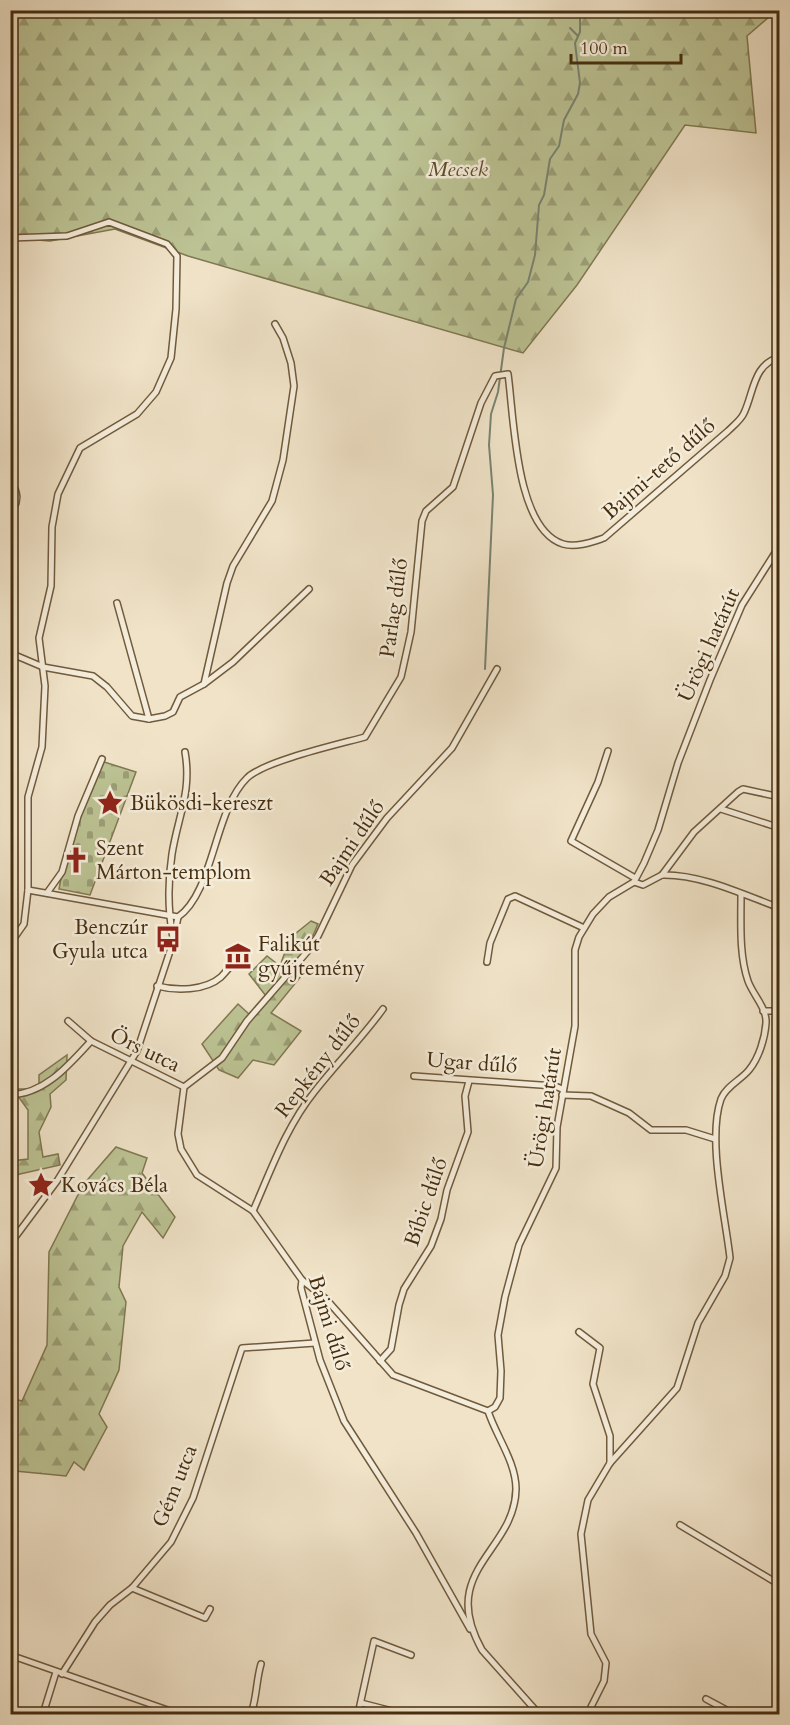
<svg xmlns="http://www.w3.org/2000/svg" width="790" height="1725" viewBox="0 0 790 1725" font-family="Cardo,serif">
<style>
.forest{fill:url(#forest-firs);stroke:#807851;stroke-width:1.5}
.cemetery{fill:url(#cemetery-stones);stroke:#807851;stroke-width:1.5}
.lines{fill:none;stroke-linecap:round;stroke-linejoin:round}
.stream{stroke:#788472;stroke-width:2}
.street-casing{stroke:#705a3c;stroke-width:8}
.street{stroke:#f5eddb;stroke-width:5}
.labels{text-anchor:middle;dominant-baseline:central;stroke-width:5;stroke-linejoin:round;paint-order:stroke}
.park-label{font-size:21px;font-style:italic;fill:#5d4b29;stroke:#f5eddb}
.street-label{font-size:21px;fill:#452d0e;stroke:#f5eddb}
.poi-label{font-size:21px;fill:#452d0e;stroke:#f5eddb;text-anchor:start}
</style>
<defs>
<pattern id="forest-firs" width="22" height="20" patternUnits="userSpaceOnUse" patternTransform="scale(1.5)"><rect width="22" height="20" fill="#bcc394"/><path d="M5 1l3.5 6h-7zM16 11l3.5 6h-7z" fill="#9b9f77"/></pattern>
<pattern id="cemetery-stones" width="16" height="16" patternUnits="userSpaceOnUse" patternTransform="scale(1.5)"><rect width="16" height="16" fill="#bcc394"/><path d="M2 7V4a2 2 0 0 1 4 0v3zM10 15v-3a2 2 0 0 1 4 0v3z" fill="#9b9f77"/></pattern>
</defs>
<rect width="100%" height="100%" fill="#f0e3c8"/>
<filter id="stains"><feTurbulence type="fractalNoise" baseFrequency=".00333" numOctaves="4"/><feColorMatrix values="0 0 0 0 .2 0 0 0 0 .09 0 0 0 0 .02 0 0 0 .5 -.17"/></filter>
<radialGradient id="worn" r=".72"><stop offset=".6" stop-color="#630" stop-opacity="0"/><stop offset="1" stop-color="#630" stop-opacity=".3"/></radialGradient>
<g class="forest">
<polygon points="10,11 776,11 747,36 756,133 685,125 577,285 523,353 188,256 115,229 50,241 11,238"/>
<polygon points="311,921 318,924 298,970 302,975 271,1013 301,1031 274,1065 253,1060 238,1078 219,1070 202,1044 238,1004 249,1014 266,996 249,974 267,956 280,966 290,938"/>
<polygon points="67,1055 66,1080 50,1094 51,1107 39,1132 43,1157 58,1154 60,1165 11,1176 11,1161 28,1159 28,1110 18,1096 11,1097 11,1089 30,1089 39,1084 39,1075"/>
<polygon points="116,1147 147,1158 142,1173 175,1217 163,1238 142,1212 123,1246 119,1287 126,1302 119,1370 99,1414 107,1427 84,1470 74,1462 66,1476 15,1471 11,1468 11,1406 14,1399 22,1401 47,1345 49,1252 83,1185"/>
</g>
<polygon class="cemetery" points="101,761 136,772 90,895 59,889 67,847"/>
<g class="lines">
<g class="stream">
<polyline points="570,28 578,36"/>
<polyline points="485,669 493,495 489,445 491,414 498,392 504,348 516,299 528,282 535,255 539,205 544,195 550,159 559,146 564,120 578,94 580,83 575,43 580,32 580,18 576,10"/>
</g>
<g class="street-casing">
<g id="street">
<polyline points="10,238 67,236 109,222 167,244 177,256 176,309 171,358 156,392 137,414 80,448 58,494 52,527 51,586 39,638 45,686 42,747 28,797 28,890 24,924 10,944"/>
<path d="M10,479C18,492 20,501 10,514"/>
<polyline points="117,603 149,719"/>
<polyline points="10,653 43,667 93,676 107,687 132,716 149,719 165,716 173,712 180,697 204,684 227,583 233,566 272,501 283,460 294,386 291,363 283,338 275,324"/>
<polyline points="204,684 233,662 309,589"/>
<polyline points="608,751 598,782 571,841 635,878"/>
<polyline points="721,809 780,828"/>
<path d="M662,875C701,874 744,895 780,908"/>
<polyline points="634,882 643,885 662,875 694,832 738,792 743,789 780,797"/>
<path d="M28,890L178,917C214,892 214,810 247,778C264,761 340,744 365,737L401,677L411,632L422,521L426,511L453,487L481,403L495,376L508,374C514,416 515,529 563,544C576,548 592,542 604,538L728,431C733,426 741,420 744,413C754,392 753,364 780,357"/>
<polyline points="47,893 62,872 78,816 102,759"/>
<path d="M173,938C168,911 168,880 172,854C178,816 192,792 185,752"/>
<polyline points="487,962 490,943 508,899 515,896 584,928"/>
<path d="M157,986C176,991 205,991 221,977C230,968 237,956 248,951"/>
<polyline points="763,1011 780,1011"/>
<polyline points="68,1021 91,1041 184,1087"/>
<polyline points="414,1076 555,1086 562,1089"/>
<path d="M10,1095C45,1094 69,1065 91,1041"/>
<polyline points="562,1095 591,1096 629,1113 651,1130 686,1130 715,1139"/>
<path d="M253,1211C271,1170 286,1127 315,1091C337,1063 362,1038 383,1009"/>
<polyline points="10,1244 57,1181 137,1051 173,942 178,917"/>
<polyline points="302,1280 326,1299 393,1375 488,1411"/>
<polyline points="579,1332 600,1348 593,1384 610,1436 610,1463"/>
<polyline points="380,1361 391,1349 399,1305 404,1289 431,1246 441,1219 447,1190 468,1132 465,1096 469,1081"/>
<polyline points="680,1525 780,1585"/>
<polyline points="132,1588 205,1618 210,1609"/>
<polyline points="470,1629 416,1533 344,1421 320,1360 301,1288 302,1280 253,1211 197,1175 181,1149 178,1134 184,1087 222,1058 247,1021 307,952 318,936 352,865 387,818 452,748 497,669"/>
<polyline points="10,1655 179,1714"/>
<polyline points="62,1674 95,1622 110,1605 132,1588 171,1542 193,1498 242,1348 315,1343"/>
<polyline points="706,1699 734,1714"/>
<polyline points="361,1703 396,1712"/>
<polyline points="43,1714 56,1672"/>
<path d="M251,1714C257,1697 256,1681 261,1664"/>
<polyline points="358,1714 374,1641 411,1655"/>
<path d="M539,1714L482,1650C437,1570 515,1552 516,1489C516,1462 496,1436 488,1411L495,1407L500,1398L501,1371L498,1335L505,1297L519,1245L556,1168L557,1127L575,1026V950L579,937L593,914L609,897L634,882L644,863L658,830L678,763L710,680L742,605L780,545"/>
<path d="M591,1714V1707L604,1681L606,1663L591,1634L581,1534L588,1500L610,1463L677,1388L698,1323L725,1276L730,1258C725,1214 707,1139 721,1099C726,1086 741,1080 749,1070C759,1058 765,1038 766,1023C767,1008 753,995 748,981C739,955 741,923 741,895"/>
</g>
</g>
<use href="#street" class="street"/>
</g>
<defs>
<g id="sight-bare" transform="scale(2.07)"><path d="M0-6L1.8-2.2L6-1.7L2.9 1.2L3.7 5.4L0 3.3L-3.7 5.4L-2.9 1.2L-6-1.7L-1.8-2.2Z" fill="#8f2418" stroke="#f5eddb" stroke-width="2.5" paint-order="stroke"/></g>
<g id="church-bare" transform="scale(2.07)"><path d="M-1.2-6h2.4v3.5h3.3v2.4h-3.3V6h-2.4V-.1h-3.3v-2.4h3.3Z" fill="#8f2418" stroke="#f5eddb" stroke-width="2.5" paint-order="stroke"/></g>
<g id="bus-bare" transform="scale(2.07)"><path d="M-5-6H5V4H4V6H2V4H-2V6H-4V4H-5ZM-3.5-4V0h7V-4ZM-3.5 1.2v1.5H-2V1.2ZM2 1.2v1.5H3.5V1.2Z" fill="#8f2418" stroke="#f5eddb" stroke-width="2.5" paint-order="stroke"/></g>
<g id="museum-bare" transform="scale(2.07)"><path d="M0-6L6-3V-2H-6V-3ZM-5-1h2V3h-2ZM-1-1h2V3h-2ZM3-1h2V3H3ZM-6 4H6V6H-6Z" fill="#8f2418" stroke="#f5eddb" stroke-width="2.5" paint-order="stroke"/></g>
</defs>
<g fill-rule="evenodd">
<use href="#sight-bare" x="110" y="803"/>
<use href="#church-bare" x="76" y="860"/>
<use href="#bus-bare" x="168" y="939"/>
<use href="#museum-bare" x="238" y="956"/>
<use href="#sight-bare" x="41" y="1185"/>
</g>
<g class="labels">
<g class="park-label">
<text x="458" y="169">Mecsek</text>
</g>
<g class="street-label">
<text transform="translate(659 469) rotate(-41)">Bajmi-tető dűlő</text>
<text transform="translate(394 608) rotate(-82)">Parlag dűlő</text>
<text transform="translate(709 645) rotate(-66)">Ürögi határút</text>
<text transform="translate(352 843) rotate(-56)">Bajmi dűlő</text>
<text transform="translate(145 1050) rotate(26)">Örs utca</text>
<text transform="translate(472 1063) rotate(4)">Ugar dűlő</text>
<text transform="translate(318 1066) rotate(-52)">Repkény dűlő</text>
<text transform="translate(545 1108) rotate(-81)">Ürögi határút</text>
<text transform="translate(426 1202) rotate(-71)">Bíbic dűlő</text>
<text transform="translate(329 1323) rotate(73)">Bajmi dűlő</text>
<text transform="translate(175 1486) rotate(-68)">Gém utca</text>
</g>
<g class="poi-label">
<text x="130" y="803">Bükösdi-kereszt</text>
<text x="96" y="848">Szent<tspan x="96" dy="24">Márton-templom</tspan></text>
<text x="148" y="927" text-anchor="end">Benczúr<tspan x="148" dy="24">Gyula utca</tspan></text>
<text x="258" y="944">Falikút<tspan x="258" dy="24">gyűjtemény</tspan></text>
<text x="61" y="1185">Kovács Béla</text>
</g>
</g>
<rect width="790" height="1725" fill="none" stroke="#f0e3c8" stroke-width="36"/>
<rect x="12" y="12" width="766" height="1701" fill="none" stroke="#452d0e" stroke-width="3"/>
<rect x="18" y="18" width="754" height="1689" fill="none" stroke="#452d0e" stroke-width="1.5"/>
<path d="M571 54v9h110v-9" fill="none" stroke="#452d0e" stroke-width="3"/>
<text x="580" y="54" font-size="18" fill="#452d0e" stroke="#f5eddb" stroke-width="4.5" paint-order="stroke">100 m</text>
<rect width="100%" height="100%" filter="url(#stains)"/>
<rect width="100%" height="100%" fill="url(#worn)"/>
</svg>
